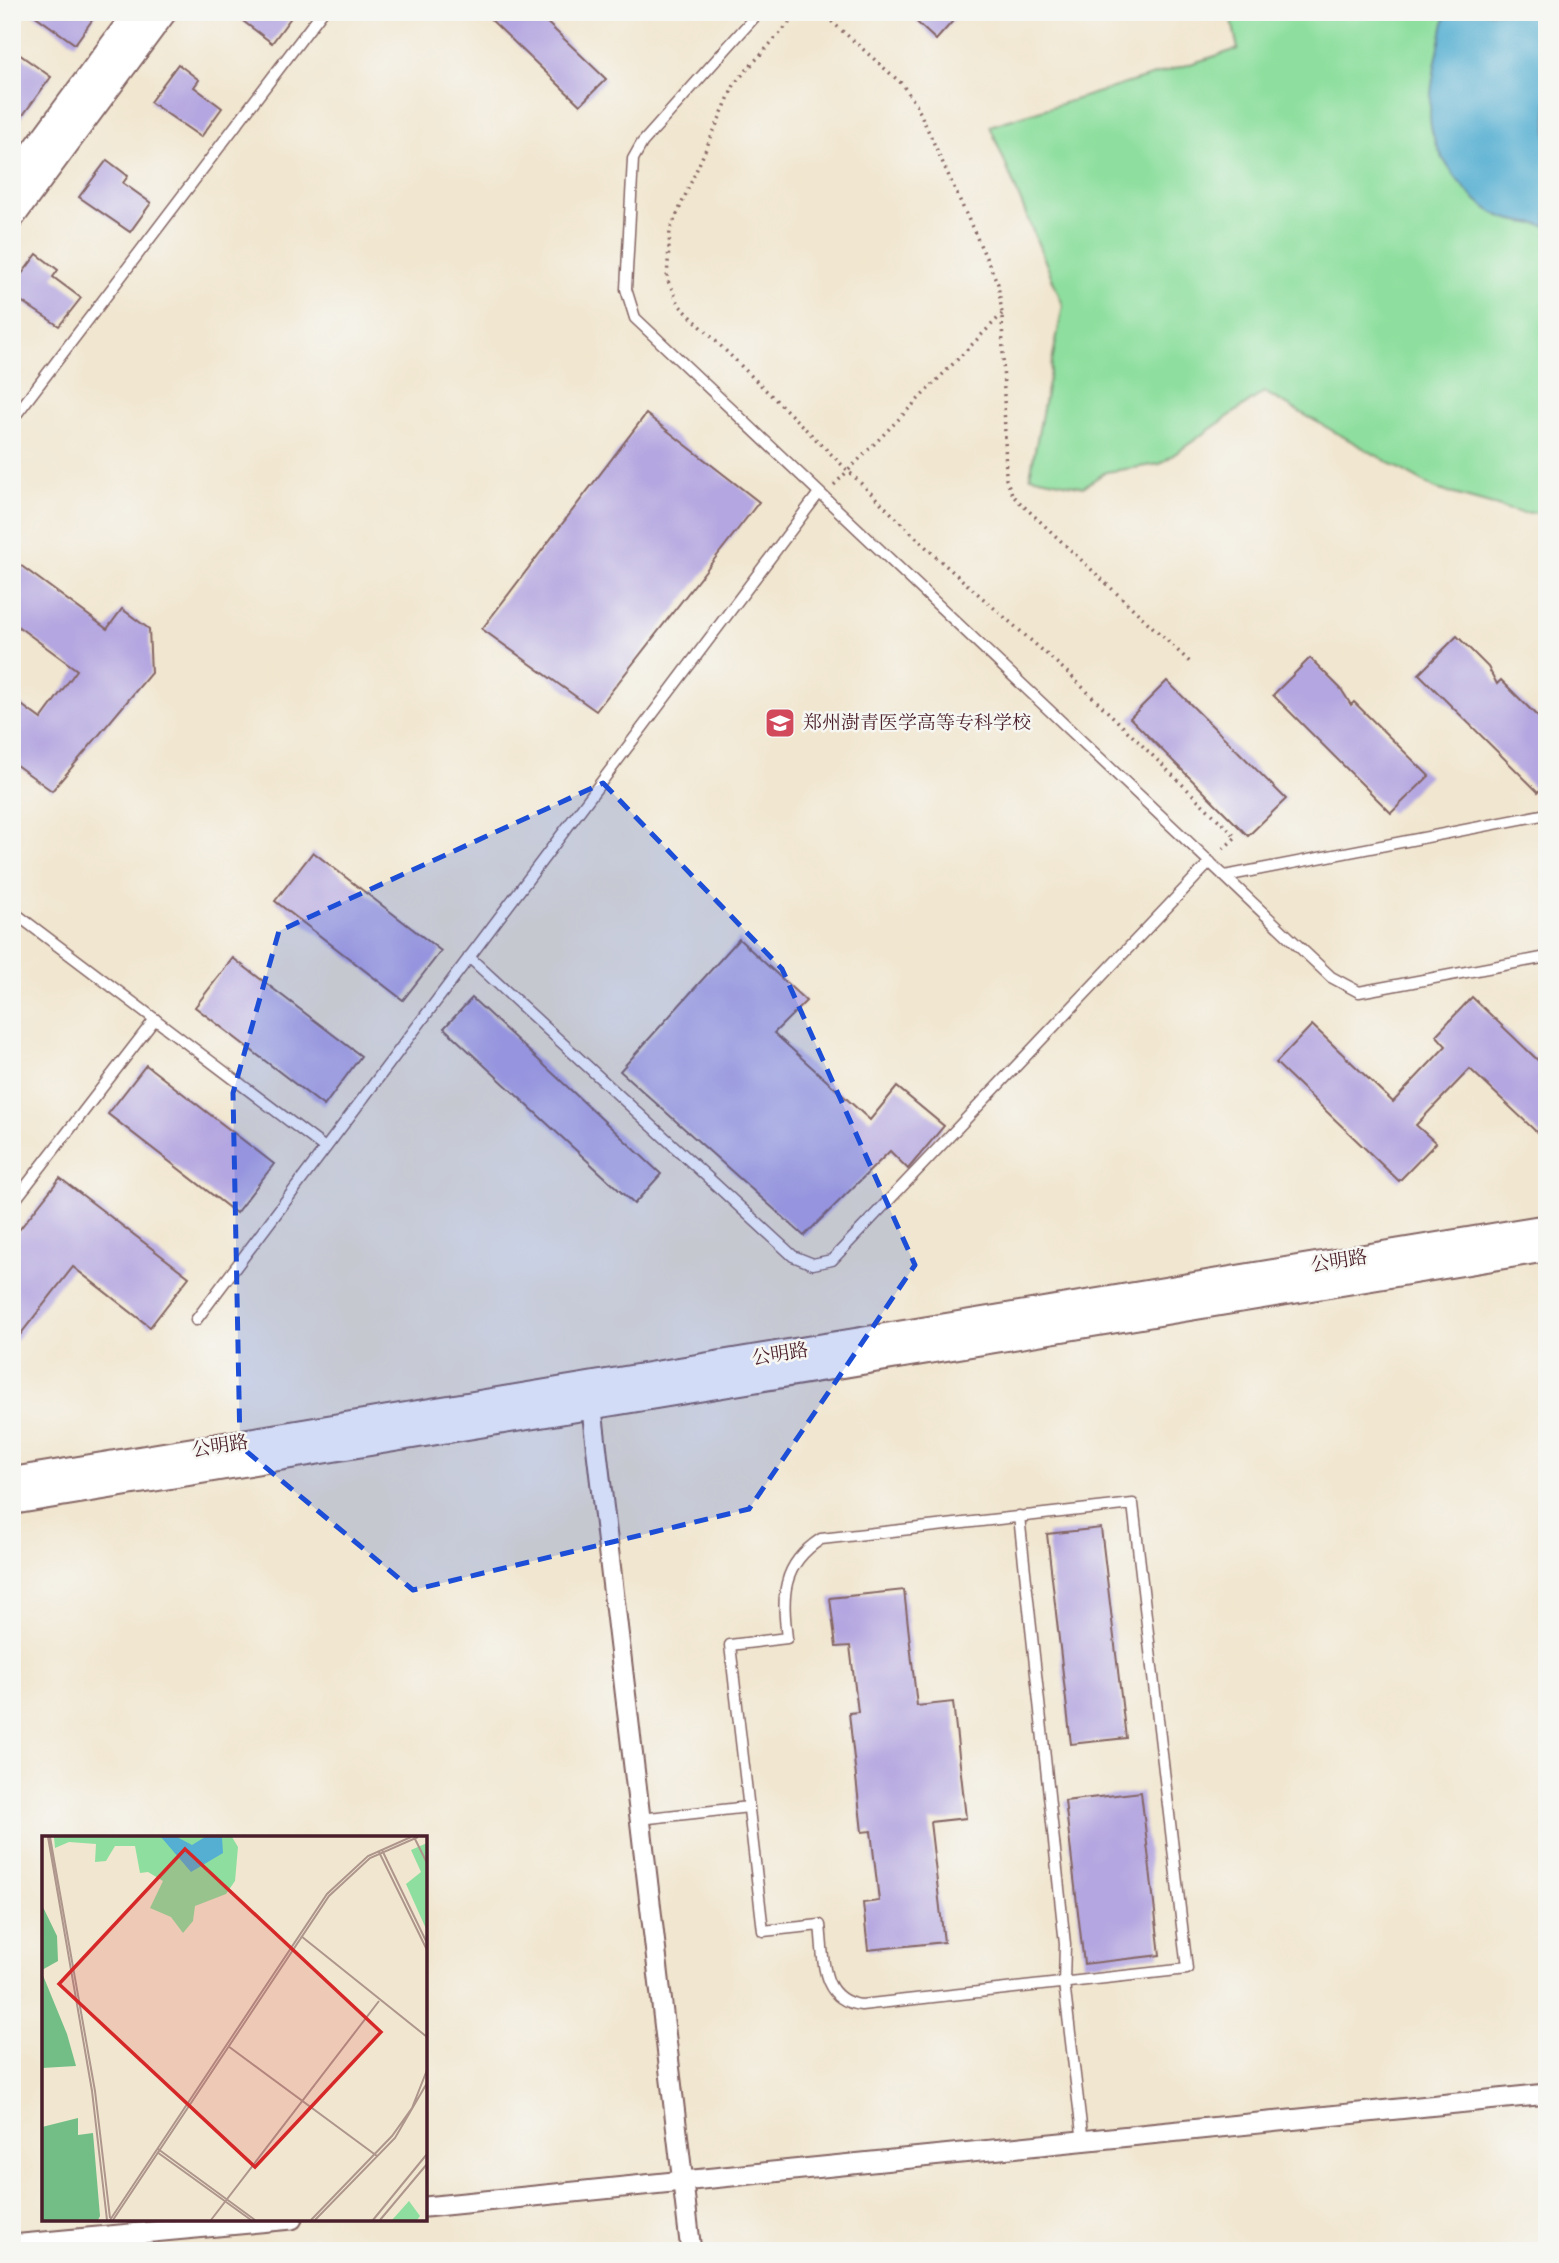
<svg xmlns="http://www.w3.org/2000/svg" width="1559" height="2263" viewBox="0 0 1559 2263" font-family="Alegreya,'Noto Serif SC',serif">
<style>
.green{fill:#8edf9f;stroke:#6c7f65;stroke-width:2}
.water{fill:#54afd2;stroke:#4f677e;stroke-width:2}
.building{fill:#b4a6e0}
.lines{fill:none;stroke-linecap:round;stroke-linejoin:round}
.service-casing{stroke:#846564;stroke-width:13}
.minor-casing{stroke:#846564;stroke-width:23}
.tertiary-casing{stroke:#846564;stroke-width:28}
.path{stroke:#846564;stroke-width:3.5;stroke-dasharray:2 5;stroke-linecap:butt}
.service{stroke:#fff;stroke-width:10}
.minor{stroke:#fff;stroke-width:19}
.tertiary{stroke:#fff;stroke-width:24}
.marked{fill:#1d4ed8;fill-opacity:0.2;stroke:#1d4ed8;stroke-width:5;stroke-dasharray:14 9;stroke-linejoin:round}
.labels{text-anchor:middle;dominant-baseline:central;stroke-width:5;stroke-linejoin:round;paint-order:stroke}
.poi-label{font-size:19px;fill:#4a1f2b;stroke:#f6f6f2;text-anchor:start}
.street-label{font-size:19px;fill:#4a1f2b;stroke:#f6f6f2}
.inset-road{fill:none;stroke:#ae968d;stroke-width:2}
.view{fill:#d62828;fill-opacity:0.15;stroke:#d62828;stroke-width:3.5}
.inset-edge{fill:none;stroke:#4a1f2b;stroke-width:3.5}
</style>
<rect width="100%" height="100%" fill="#f6f6f2"/>
<filter id="ink" filterUnits="userSpaceOnUse"><feTurbulence type="fractalNoise" baseFrequency=".0143" numOctaves="2"/><feDisplacementMap in="SourceGraphic" scale="14" xChannelSelector="R" yChannelSelector="G"/><feConvolveMatrix kernelMatrix="1 2 1 2 8 2 1 2 1" color-interpolation-filters="sRGB"/></filter>
<filter id="wash" filterUnits="userSpaceOnUse"><feTurbulence type="fractalNoise" baseFrequency=".00686" numOctaves="4" result="noise"/><feDisplacementMap in="SourceGraphic" scale="28" xChannelSelector="R" yChannelSelector="G"/><feGaussianBlur stdDeviation="1.57" result="paint"/><feColorMatrix in="noise" values="0 0 0 0 0 0 0 0 0 0 0 0 0 0 0 0 0 1.4 0 .05"/><feComposite in="paint" operator="in"/></filter>
<g filter="url(#wash)">
<rect width="100%" height="100%" fill="#f1e6cf"/>
<polygon class="green" points="1230,12 1547,12 1547,512 1522,513 1436,489 1264,392 1160,464 1106,472 1083,487 1030,476 1063,305 990,126 1238,49"/>
<path class="water" d="M1446,12H1547V226C1532,223 1513,222 1500,216C1467,201 1429,150 1430,113C1430,80 1440,45 1446,12Z"/>
<g id="blocks">
<g class="building">
<polygon points="30,12 98,12 75,44"/>
<polygon points="231,12 295,12 272,43"/>
<polygon points="483,12 536,12 606,79 580,105"/>
<polygon points="906,12 961,12 936,40"/>
<polygon points="12,49 51,77 12,130"/>
<polygon points="178,64 199,80 194,87 222,108 201,137 150,102"/>
<polygon points="107,160 128,176 123,183 151,203 130,232 79,197"/>
<polygon points="37,254 58,270 53,277 81,298 59,326 12,295 12,287"/>
<polygon points="646,414 759,502 596,711 482,629"/>
<polygon points="12,559 107,629 122,609 149,629 151,673 52,791 12,762 12,698 41,719 77,670 12,622"/>
<polygon points="1457,636 1488,667 1497,684 1501,680 1547,726 1547,783 1538,792 1419,674"/>
<polygon points="1310,658 1341,689 1351,705 1354,702 1429,776 1391,813 1273,695"/>
<polygon points="1167,681 1286,799 1248,836 1130,718"/>
<polygon points="313,852 441,951 403,1000 275,901"/>
<polygon points="739,939 806,1001 774,1033 870,1120 897,1087 944,1126 908,1169 890,1151 804,1236 620,1071"/>
<polygon points="233,958 361,1056 324,1106 195,1007"/>
<polygon points="1472,997 1547,1069 1547,1142 1470,1069 1416,1125 1436,1143 1399,1181 1276,1063 1312,1025 1393,1102 1446,1046 1436,1035"/>
<polygon points="472,998 661,1174 634,1204 444,1028"/>
<polygon points="146,1065 274,1164 236,1213 108,1114"/>
<polygon points="60,1178 189,1277 150,1327 73,1267 12,1345 12,1239"/>
<polygon points="1101,1528 1126,1738 1071,1744 1047,1534"/>
<polygon points="904,1590 917,1706 953,1702 966,1818 930,1822 944,1942 868,1950 863,1903 879,1901 871,1831 862,1832 849,1713 858,1712 850,1646 836,1647 830,1598"/>
<polygon points="1141,1792 1160,1955 1084,1964 1065,1801"/>
</g>
</g>
</g>
<g filter="url(#ink)">
<use href="#blocks" fill-opacity="0" stroke="#846564" stroke-width="2"/>
<g class="lines">
<g class="service-casing">
<g id="service">
<polyline points="759,12 642,143 633,159 626,289 635,318 1331,977 1359,992 1547,957"/>
<polyline points="12,420 322,12"/>
<polyline points="1225,876 1547,814"/>
<polyline points="12,911 325,1148"/>
<polyline points="469,957 793,1256 813,1264 832,1260 1210,862"/>
<polyline points="12,1204 155,1019"/>
<polyline points="196,1320 819,493"/>
<path d="M1133,1504L1187,1969L861,2005C819,2000 824,1957 820,1925L763,1931L730,1645L787,1638C782,1596 781,1565 821,1539Z"/>
<polyline points="1019,1516 1065,1944 1064,1983 1083,2142"/>
<polyline points="640,1819 749,1807"/>
</g>
</g>
<g class="minor-casing">
<g id="minor">
<polyline points="590,1393 691,2251"/>
<polyline points="425,2207 1547,2094"/>
<polyline points="12,2245 292,2219"/>
</g>
</g>
<g class="tertiary-casing">
<g id="tertiary">
<polyline points="12,181 137,12"/>
<polyline points="12,217 164,12"/>
<polyline points="12,1480 1547,1227"/>
<polyline points="12,1502 1547,1249"/>
</g>
</g>
<g class="path">
<polyline points="799,12 735,83 670,230 667,279 680,306 936,557 1068,673 1236,837 1221,851"/>
<polyline points="821,12 901,83 916,104 998,284 1002,314 1006,479 1013,496 1192,664"/>
<polyline points="834,485 1002,314"/>
</g>
<use href="#service" class="service"/>
<use href="#minor" class="minor"/>
<use href="#tertiary" class="tertiary"/>
</g>
</g>
<path class="marked" d="M603,783L782,969L915,1265L749,1509L413,1590L240,1446L233,1093L279,931Z"/>
<defs>
<g id="university-square" transform="scale(1.575)"><rect x="-9" y="-9" width="18" height="18" rx="4" fill="#d1495b" stroke="#f6f6f2"/><path d="M0-5L7-2L0 1L-7-2ZM-4 1L0 2.5L4 1V4Q0 6-4 4Z" fill="#fff"/></g>
</defs>
<g fill-rule="evenodd">
<use href="#university-square" x="780" y="723"/>
</g>
<g class="labels">
<g class="poi-label">
<text x="803" y="723">郑州澍青医学高等专科学校</text>
</g>
<g class="street-label">
<text transform="translate(1339 1261) rotate(-9)">公明路</text>
<text transform="translate(780 1354) rotate(-9)">公明路</text>
<text transform="translate(220 1446) rotate(-9)">公明路</text>
</g>
</g>
<g transform="translate(42 1836)">
<rect width="385" height="385" fill="#f1e6cf"/>
<path d="M12,1H190L196,11L193,45L184,58L153,70L151,85L141,97L129,81L108,72L121,45L106,36L98,37L93,10H73L64,25L53,26L54,8L27,6L13,12ZM385,7V95L364,48L379,36L369,14ZM367,365L378,380L375,384H350Z" fill="#8edf9f"/>
<path d="M0,69L15,100L16,125L0,134ZM0,137L25,198L34,230L0,232ZM36,282V299L51,297L58,380L56,384H0V291Z" fill="#72be86"/>
<path d="M119,1H135L150,9L163,1H180L181,17L149,36Z" fill="#54afd2"/>
<path class="inset-road" d="M6,1L50,255L65,384M8,1L53,255L68,382M372,1L385,27M340,14L385,107M337,16L385,114M259,100L385,201M186,210L335,320M116,313L213,384M115,316L209,384M68,384L285,58L326,20L369,1M71,384L287,60L328,22L376,1M169,384L337,165M269,384L350,300L370,272L385,234M273,384L353,302L385,247M331,384L385,318M338,384L385,328"/>
<path class="view" d="M143,13L339,196L213,331L17,148Z"/>
<rect width="385" height="385" class="inset-edge"/>
</g>
<rect width="1559" height="2263" fill="none" stroke="#f6f6f2" stroke-width="42"/>
</svg>
